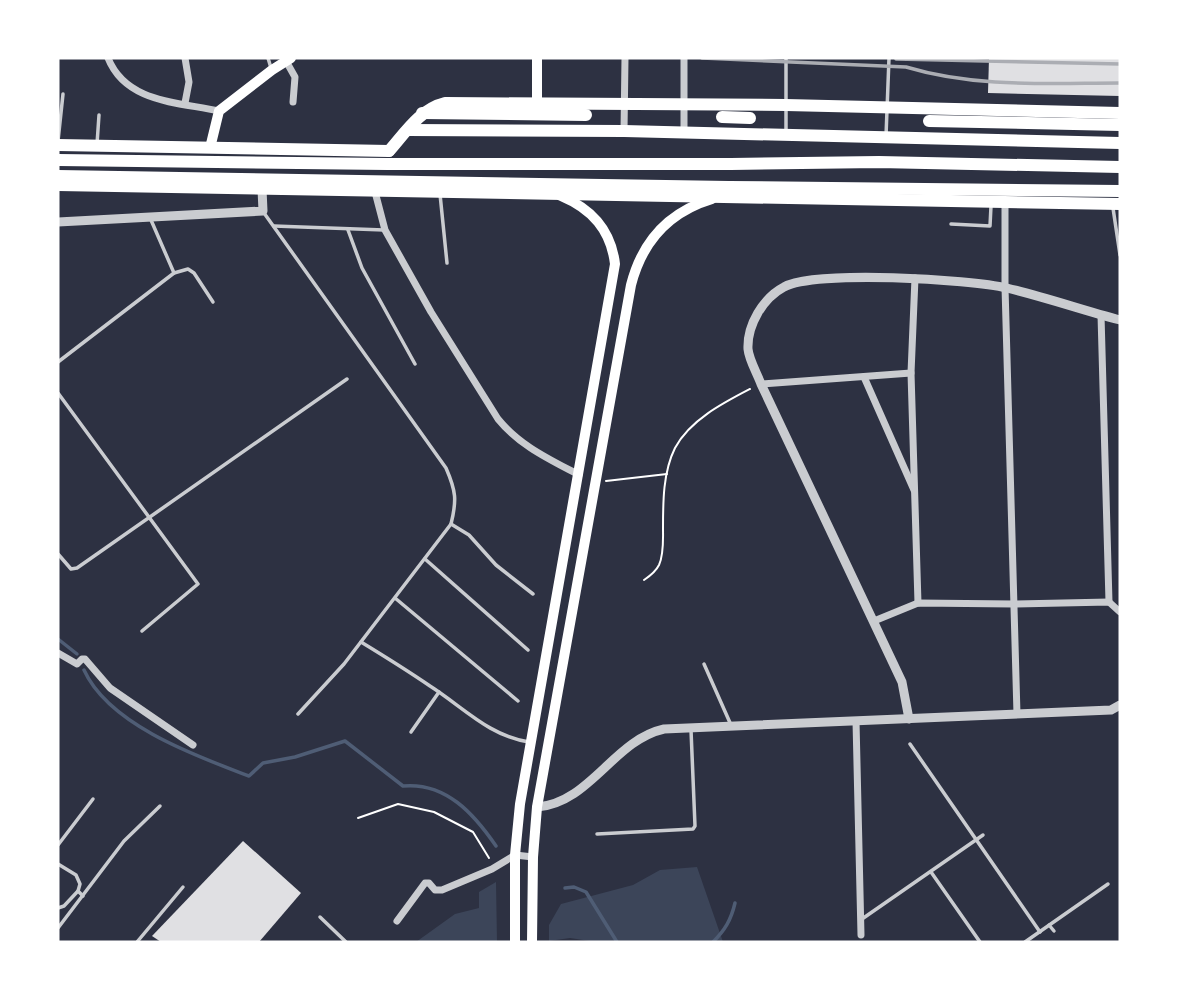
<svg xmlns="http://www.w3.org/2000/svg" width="1178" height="1000" viewBox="0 0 1178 1000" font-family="Raleway,sans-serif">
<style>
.green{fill:#3c4559}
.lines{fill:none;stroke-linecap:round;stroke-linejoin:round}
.stream{stroke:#4f5d75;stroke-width:3.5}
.building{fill:#e0e0e3}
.path{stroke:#fff;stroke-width:2}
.service{stroke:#caccd0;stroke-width:3.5}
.minor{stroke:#caccd0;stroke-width:7}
.tertiary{stroke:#caccd0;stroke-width:9}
.secondary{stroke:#fff;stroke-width:10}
.trunk{stroke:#fff;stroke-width:12}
.rail{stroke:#abadb3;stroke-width:3.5}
</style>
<rect width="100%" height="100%" fill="#2d3142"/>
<g class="green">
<polygon points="697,867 723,942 596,942 570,938 549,941 549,925 561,904 633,885 660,870"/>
<polygon points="496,882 497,942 416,942 455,914 479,908 479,892"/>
</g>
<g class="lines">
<g class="stream">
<polyline points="58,639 77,654"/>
<path d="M84,670C109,725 196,756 249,776L263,763L295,757L345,741L403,786C446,782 474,814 496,846"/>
<polyline points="565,888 574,887 586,892 617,942"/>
<path d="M713,942C725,930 731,920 735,903"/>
</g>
</g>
<g class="building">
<polygon points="989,58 1120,58 1120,96 988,93"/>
<polygon points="243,841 301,893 259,942 161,942 152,936"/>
</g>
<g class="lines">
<g class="path">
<polyline points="606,481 667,474"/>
<path d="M644,580C650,576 656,571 659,565C664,554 663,539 663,528C663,502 663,472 675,448C690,420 723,403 750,389"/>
<polyline points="358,818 398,804 434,812 473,832 489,858"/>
</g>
<g class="service">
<polyline points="268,58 271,68"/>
<polyline points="786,58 786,101"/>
<polyline points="786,133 786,109"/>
<polyline points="886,136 889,58"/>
<polyline points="58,141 63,94"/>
<polyline points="97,144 99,115"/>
<polyline points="440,194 447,263"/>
<polyline points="1113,208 1120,255"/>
<path d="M264,213L446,468C456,491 457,500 451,524L344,664L298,714"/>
<polyline points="951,224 990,226 991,206"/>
<polyline points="274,226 384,230"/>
<polyline points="348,230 362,268 415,364"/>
<polyline points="174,273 188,269 194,273 213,302"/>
<polyline points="58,362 174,273 151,220"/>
<polyline points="58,393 198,584 142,631"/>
<polyline points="451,524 469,535 496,565 533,594"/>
<polyline points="58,554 71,569 77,568 347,379"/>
<polyline points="425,559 528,650"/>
<polyline points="395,598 518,701"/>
<path d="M361,642C384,656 408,671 430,686C463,707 489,736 529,742"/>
<polyline points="704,664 731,725"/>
<polyline points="411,732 439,692"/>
<polyline points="910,744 1040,932"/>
<polyline points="597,834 693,829 695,826 691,730"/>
<polyline points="58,845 93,799"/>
<polyline points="58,864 76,875 80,884 78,891"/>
<polyline points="931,872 980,942"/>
<polyline points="58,908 64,906 78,891 83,896"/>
<polyline points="320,917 346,942"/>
<polyline points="862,919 983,835"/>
<polyline points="1049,925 1054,931"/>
<polyline points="58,928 124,841 160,806"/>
<polyline points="137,942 183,887"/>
<polyline points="1025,942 1108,884"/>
</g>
<g class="minor">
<path d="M108,58C126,103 178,102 219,111"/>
<polyline points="286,61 295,77 293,102"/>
<polyline points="185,103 189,82 185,58"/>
<polyline points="624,131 625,58"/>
<polyline points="684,133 684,58"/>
<path d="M374,188L385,230L431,312L498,419C520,446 549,459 579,475"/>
<polyline points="1005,201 1005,287 1017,714"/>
<polyline points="915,278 911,373 918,603"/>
<polyline points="1101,315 1109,602"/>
<polyline points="864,377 914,490"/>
<polyline points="761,384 911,373"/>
<polyline points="874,621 918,603 1014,604 1109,602 1120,612"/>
<polyline points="58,653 77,664 82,659 85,659 110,688 193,745"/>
<polyline points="856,721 861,935"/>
<polyline points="397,921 425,883 429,883 435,890 442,890 492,869 515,855 533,857"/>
</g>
<g class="tertiary">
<polyline points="58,222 263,211 262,189"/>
<path d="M909,719L902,682L761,384C757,373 749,360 748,349C747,325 763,298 784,287C814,270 970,279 1007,288C1045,297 1082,310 1120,320"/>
<path d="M537,807C590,803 614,740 664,729L1111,710L1120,705"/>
</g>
<g class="secondary">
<polyline points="537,103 537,58"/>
<polyline points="210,148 219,111 272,70 291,58"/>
<path d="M515,942V855L520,804L615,264C611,230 592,209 561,196"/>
<path d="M532,942L533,857L537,807L631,285C642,242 669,212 712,199"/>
</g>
<g class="trunk">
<polyline points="422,113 586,115"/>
<polyline points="722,117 750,118"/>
<polyline points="929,121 1120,125"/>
<polyline points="408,130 624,131 1120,143"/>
<polyline points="58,145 389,151"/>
<path d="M389,151C405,133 420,109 445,103L786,105L1120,113"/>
<polyline points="58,160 387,164 731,164 879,162 1120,167"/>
<polyline points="58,176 729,187 1120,191"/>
<polyline points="58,185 1120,204"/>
</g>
<g class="rail">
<path d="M702,58L906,67C976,88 1048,83 1120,83"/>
<polyline points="896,59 1120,64"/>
</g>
</g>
<rect width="1178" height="1000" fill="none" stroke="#ffffff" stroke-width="119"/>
</svg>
